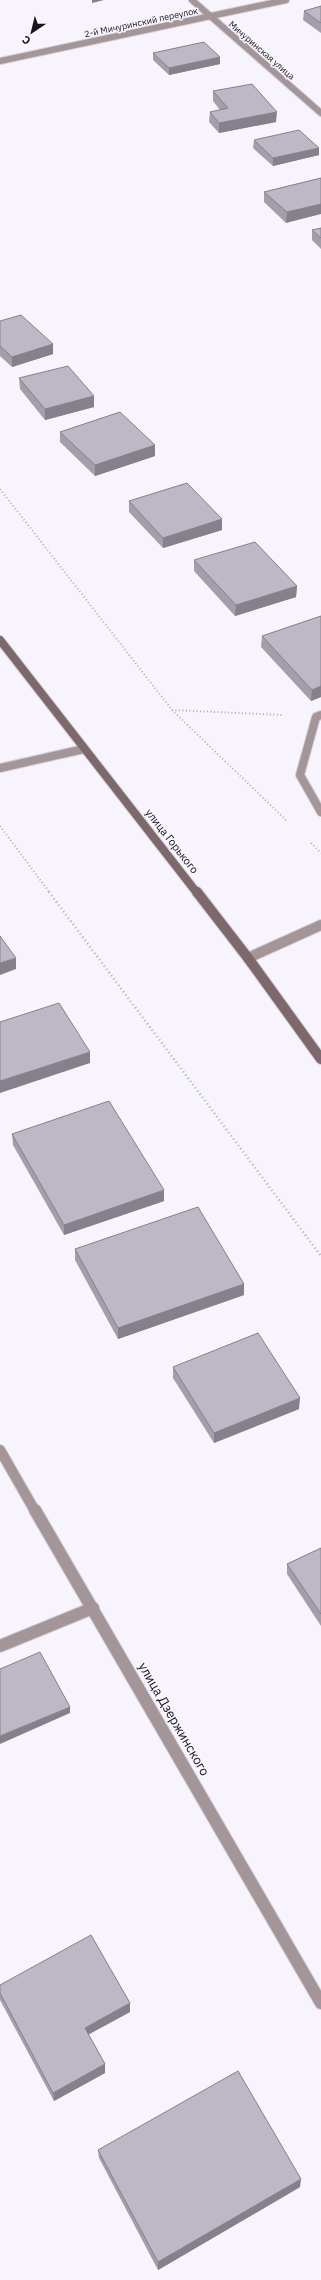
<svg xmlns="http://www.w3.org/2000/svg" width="321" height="2280" viewBox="0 0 321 2280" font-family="'IBM Plex Sans',sans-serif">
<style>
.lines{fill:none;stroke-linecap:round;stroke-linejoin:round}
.street-far3-casing{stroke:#d3d0d9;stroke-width:8}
.street-far2-casing{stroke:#d3d0d9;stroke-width:10}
.street-far1-casing{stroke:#d3d0d9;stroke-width:12}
.street-casing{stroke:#d3d0d9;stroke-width:14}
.secondary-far1-casing{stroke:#d3d0d9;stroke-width:10}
.secondary-casing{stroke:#d3d0d9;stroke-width:12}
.path-far1{stroke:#afadb4;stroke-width:2;stroke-dasharray:1 2.5;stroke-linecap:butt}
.path{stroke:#afadb4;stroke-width:2.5;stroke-dasharray:1 3;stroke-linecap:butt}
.street-far3{stroke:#a49598;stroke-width:6}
.street-far2{stroke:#a49598;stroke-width:8}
.street-far1{stroke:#a49598;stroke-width:10}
.street{stroke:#a49598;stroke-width:12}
.secondary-far1{stroke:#7d686c;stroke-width:8}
.secondary{stroke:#7d686c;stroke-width:10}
.wall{fill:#a39eaa}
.shaded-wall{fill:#84818b}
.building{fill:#bdb8c6;stroke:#84818b}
.labels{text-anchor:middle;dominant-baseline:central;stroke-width:3;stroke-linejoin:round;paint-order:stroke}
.far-street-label{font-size:9px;fill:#161419;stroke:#f7f4fd}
.street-label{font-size:11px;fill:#161419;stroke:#f7f4fd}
.near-street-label{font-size:13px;fill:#161419;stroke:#f7f4fd}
</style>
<rect width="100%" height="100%" fill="#f7f4fd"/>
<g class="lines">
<g class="street-far3-casing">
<g id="street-far3">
<polyline points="192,0 321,113"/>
<polyline points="0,61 286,0"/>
</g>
</g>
<g class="street-far2-casing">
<g id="street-far2">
<polyline points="321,715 316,717 300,775 321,812"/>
<polyline points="0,768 84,749"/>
</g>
</g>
<g class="street-far1-casing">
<g id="street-far1">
<polyline points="248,958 321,925"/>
<polyline points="0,1450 35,1511"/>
</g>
</g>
<g class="street-casing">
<g id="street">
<polyline points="35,1510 321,2003"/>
<polyline points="0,1646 93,1608"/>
</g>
</g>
<g class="secondary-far1-casing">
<polyline id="secondary-far1" points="0,640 197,893"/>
</g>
<g class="secondary-casing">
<polyline id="secondary" points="197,892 248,958 321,1059"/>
</g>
<g class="path-far1">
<polyline points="0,489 172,710 287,821"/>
<polyline points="172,710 283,715"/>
<polyline points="0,826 50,893"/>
<polyline points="311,843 321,853"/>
</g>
<polyline class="path" points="49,892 321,1256"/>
<use href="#street-far3" class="street-far3"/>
<use href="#street-far2" class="street-far2"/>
<use href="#street-far1" class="street-far1"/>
<use href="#street" class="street"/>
<use href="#secondary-far1" class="secondary-far1"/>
<use href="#secondary" class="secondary"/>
</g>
<g class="wall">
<polygon points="321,6 321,33 303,20 304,11"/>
<polygon points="153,53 220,57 220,64 169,75 153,60"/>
<polygon points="213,91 276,122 219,133 209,122 210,112 220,110 213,101"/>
<polygon points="254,140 319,148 319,155 273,166 253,148"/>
<polygon points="321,178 286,223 264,202 264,192"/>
<polygon points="321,228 321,249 312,240 312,230"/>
<polygon points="0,321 53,344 53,354 12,367 0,356"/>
<polygon points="19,378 94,396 94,407 45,420 20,389"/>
<polygon points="60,432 155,445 155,456 95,476 60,442"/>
<polygon points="129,501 222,530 163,548 129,512"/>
<polygon points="194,560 297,586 296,597 235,616 194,571"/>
<polygon points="321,616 321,697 311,701 261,647 262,636"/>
<polygon points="12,1134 164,1201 64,1235 13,1145"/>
<polygon points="75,1249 244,1284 244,1295 118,1339 75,1260"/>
<polygon points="173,1367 299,1409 214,1443 173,1378"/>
<polygon points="321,1548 321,1626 287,1574 287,1564"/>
<polygon points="0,1985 130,2003 130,2012 88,2035 105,2064 105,2073 54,2101 0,2000"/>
<polygon points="98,2150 300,2187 158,2270 99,2158"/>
</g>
<g class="shaded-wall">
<polygon points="92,0 104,0 92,3"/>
<polygon points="220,57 220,64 169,75 169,68"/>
<polygon points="277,112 276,122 219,133 219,123"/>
<polygon points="319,148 319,155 273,166 273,158"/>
<polygon points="321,204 321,214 286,223 287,212"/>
<polygon points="53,344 53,354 12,367 12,357"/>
<polygon points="94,396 94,407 45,420 45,409"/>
<polygon points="155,445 155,456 95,476 95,465"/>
<polygon points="222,519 222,530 163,548 163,538"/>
<polygon points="297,586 296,597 235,616 236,605"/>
<polygon points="321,686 321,697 311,701 312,690"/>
<polygon points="16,958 16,969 0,975 0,963"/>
<polygon points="90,1052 90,1063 0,1093 0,1081"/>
<polygon points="164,1190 164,1201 64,1235 64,1225"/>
<polygon points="244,1284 244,1295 118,1339 118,1328"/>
<polygon points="300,1398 299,1409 214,1443 214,1433"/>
<polygon points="70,1707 70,1713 0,1744 0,1736"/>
<polygon points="130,2003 130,2012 85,2036 85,2028"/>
<polygon points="105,2064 105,2073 54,2101 53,2093"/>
<polygon points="301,2179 300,2187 158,2270 158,2262"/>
</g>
<g class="building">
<polygon points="321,6 321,23 304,11"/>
<polygon points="204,42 220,57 169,68 153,53"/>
<polygon points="252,84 277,112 219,123 210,112 228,108 213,91"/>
<polygon points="299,130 319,148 273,158 254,140"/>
<polygon points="321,178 321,204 287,212 264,192"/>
<polygon points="321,228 321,238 312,230"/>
<polygon points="21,315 53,344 12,357 0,346 0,321"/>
<polygon points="68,366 94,396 45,409 19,378"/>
<polygon points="120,412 155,445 95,465 60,432"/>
<polygon points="187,483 222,519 163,538 129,501"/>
<polygon points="255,542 297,586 236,605 194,560"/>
<polygon points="321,616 321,686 312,690 262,636"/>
<polygon points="0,936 16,958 0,963"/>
<polygon points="59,1003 90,1052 0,1081 0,1022"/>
<polygon points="109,1101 164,1190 64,1225 12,1134"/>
<polygon points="198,1207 244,1284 118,1328 75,1249"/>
<polygon points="258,1333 300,1398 214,1433 173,1367"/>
<polygon points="321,1548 321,1614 287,1564"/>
<polygon points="40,1652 70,1707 0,1736 0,1669"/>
<polygon points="91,1935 130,2003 85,2028 105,2064 53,2093 0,1993 0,1985"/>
<polygon points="238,2071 301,2179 158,2262 98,2150"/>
</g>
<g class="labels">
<g class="far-street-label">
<text transform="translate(141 22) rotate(-12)">2-й Мичуринский переулок</text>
<text transform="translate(262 50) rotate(41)">Мичуринская улица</text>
</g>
<g class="street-label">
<text transform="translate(172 841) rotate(52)">улица Горького</text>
</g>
<g class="near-street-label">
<text transform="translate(174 1719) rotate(60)">улица Дзержинского</text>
</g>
</g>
<g transform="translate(32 32) rotate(215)" stroke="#f7f4fd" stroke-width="3" paint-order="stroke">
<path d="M0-3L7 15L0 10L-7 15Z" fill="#161419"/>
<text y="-6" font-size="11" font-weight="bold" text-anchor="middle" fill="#161419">С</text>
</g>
</svg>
